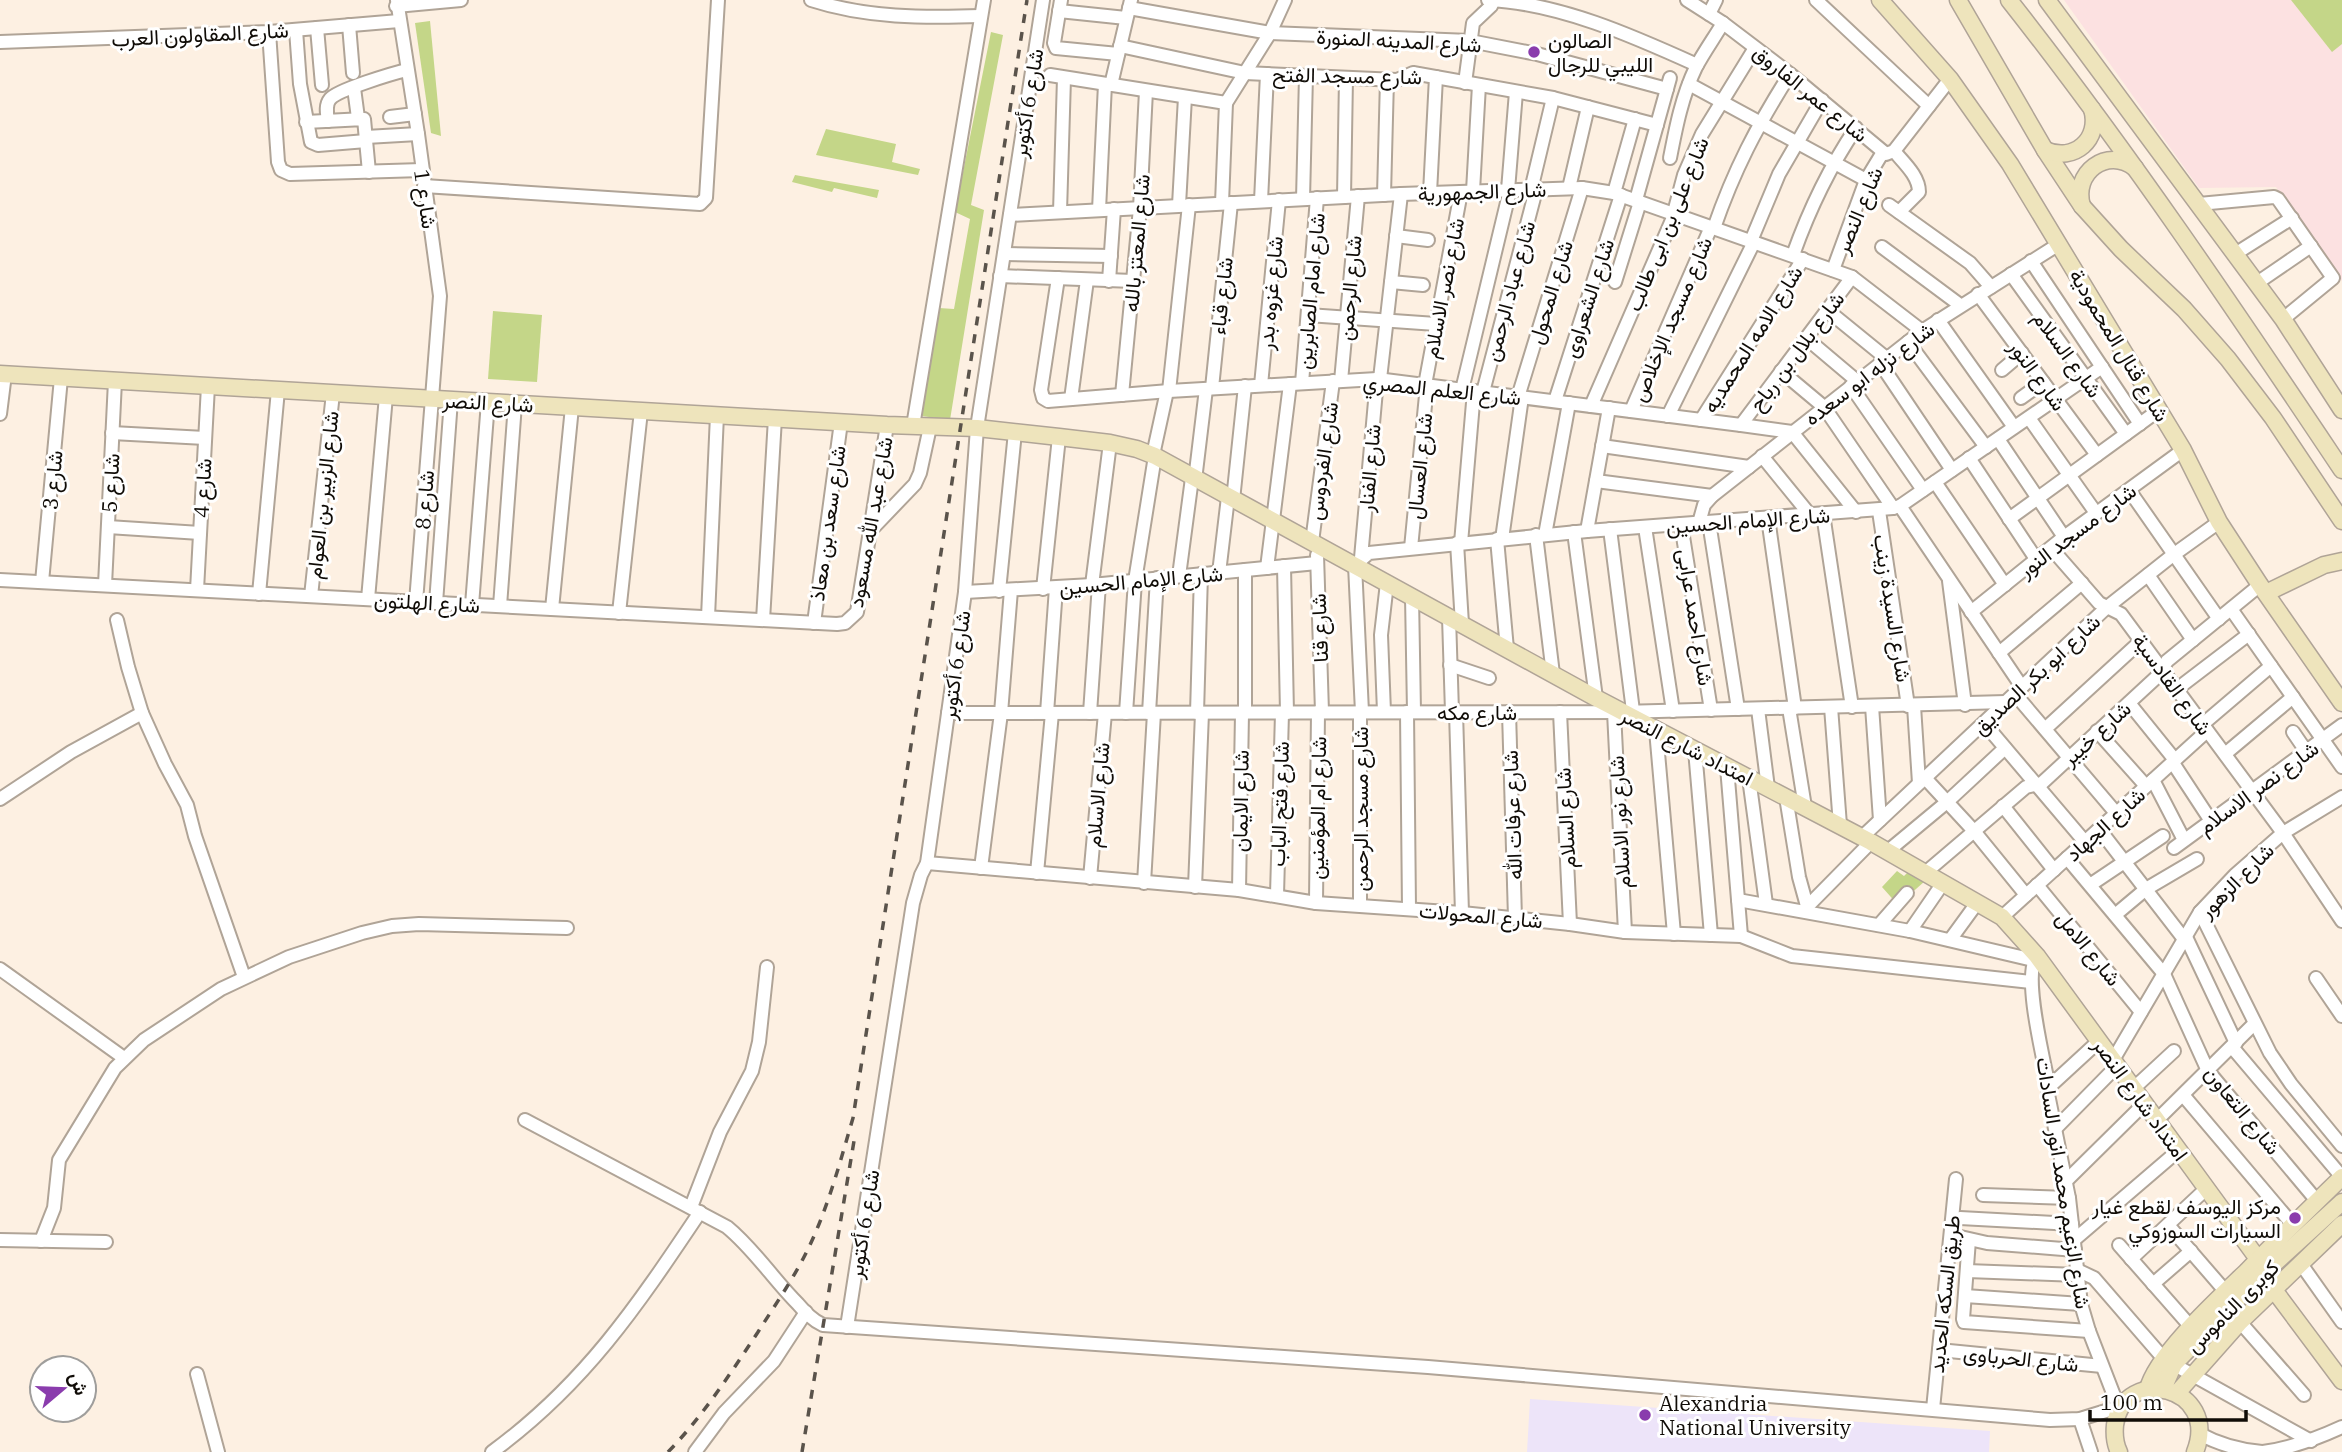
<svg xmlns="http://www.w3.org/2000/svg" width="2342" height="1452" viewBox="0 0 2342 1452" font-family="'IBM Plex Serif',Vazirmatn,serif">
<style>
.industrial{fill:#fce1e1}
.education{fill:#ede4f9}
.green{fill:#c4d688}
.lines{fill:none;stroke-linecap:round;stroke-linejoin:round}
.street-casing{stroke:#b0a497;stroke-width:16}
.secondary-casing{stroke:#b0a497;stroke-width:19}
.street{stroke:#fff;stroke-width:12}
.secondary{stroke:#eee4bc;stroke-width:16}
.rail{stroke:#5a534b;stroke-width:3.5;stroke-dasharray:9 9;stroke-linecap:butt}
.poi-dot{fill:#8a3cad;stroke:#fff;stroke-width:2.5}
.labels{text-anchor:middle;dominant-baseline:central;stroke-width:6;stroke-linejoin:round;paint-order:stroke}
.street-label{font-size:21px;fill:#100c07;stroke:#fff}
.poi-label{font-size:21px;fill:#100c07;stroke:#fff;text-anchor:start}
</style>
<rect width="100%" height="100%" fill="#fdf0e2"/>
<polygon class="industrial" points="2064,0 2342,0 2342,281 2276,187 2199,188"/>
<polygon class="education" points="1530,1399 1990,1431 1989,1452 1527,1452"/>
<g class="green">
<polygon points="2291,0 2342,0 2342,44 2332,52"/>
<polygon points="430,21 441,136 431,133 415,23"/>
<polygon points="991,32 1003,35 971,205 984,210 950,420 922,416 939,308 954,309 970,219 955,212"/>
<polygon points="826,129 896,144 892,162 920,169 918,175 816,155"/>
<polygon points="795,175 879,190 877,198 834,188 832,192 792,182"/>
<polygon points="493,311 542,315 537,382 488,379"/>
<polygon points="1910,870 1925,881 1898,905 1882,887 1897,871 1904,876"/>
</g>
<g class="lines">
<g class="street-casing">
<g id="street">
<polyline points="397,0 418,134 440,296 416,602"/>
<path d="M811,0C866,18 924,18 981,16"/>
<polyline points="1061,0 1054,43 1056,48 1118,54"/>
<path d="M1488,0C1559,3 1633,36 1697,65"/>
<polyline points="1687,0 1723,23 1790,74 1886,154 1894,151 1950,79"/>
<polyline points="1816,0 1929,106"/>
<polyline points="396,6 461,0"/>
<polyline points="1129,8 1270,33 1470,41 1537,54 1667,89"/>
<polyline points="1059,11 1126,18"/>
<polyline points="1709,14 1716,0"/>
<polyline points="349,25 353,73"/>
<polyline points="317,28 322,85"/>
<polyline points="296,30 300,84 311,142 318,145 366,141"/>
<polyline points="269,32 278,162 281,170 290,174 422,170"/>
<polyline points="0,42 269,32 399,21"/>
<polyline points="1120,46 1245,73 1397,80 1413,73 1553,98 1657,125"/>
<polyline points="1050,75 1226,103"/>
<polyline points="1465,83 1473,23 1491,6 1494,0"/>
<polyline points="1689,84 1866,180"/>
<polyline points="1111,85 1131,0"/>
<polyline points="354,88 358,118"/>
<polyline points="1226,103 1270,33 1285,0"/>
<polyline points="390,117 415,114"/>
<path d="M328,121C327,114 325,105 330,99C337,90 394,73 407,70"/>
<polyline points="306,122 364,119 369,172"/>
<polyline points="366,137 418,134"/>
<path d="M1894,151C1904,163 1919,176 1919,192L1899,212"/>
<path d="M1670,158C1676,127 1682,96 1696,67C1704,52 1714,38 1723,23"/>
<polyline points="424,186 700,204 706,198 718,0"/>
<polyline points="1569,188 1588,107"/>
<polyline points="1508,190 1516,92"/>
<polyline points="1531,190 1553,98"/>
<polyline points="1473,191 1479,85"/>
<polyline points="1430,193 1436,77"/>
<polyline points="1614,193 1635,119"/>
<polyline points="1384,195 1387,79"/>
<polyline points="1344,197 1346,78"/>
<polyline points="1303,199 1306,76"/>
<polyline points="1636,200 1670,78"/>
<polyline points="1261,201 1267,74"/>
<polyline points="1222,203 1226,103"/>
<polyline points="2199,204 2274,197 2278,199 2333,278 2283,319"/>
<polyline points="1179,205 1185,97"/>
<polyline points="1889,205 1970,263 1991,287"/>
<polyline points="1099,210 1105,84"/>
<polyline points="1060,212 1064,78"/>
<polyline points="1010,215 1401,194 1582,188 1614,193 1852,277 1922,331"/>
<path d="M1714,228C1734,170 1757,126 1790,74"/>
<polyline points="1396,236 1428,240"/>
<polyline points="1751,241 1779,174 1822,100"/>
<polyline points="1882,247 1960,305"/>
<polyline points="1004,254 1111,256"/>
<polyline points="2235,254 2292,218"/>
<path d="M1793,255C1809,210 1829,168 1856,128"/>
<polyline points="2031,261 2140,424"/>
<polyline points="1833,270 1866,180 1883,152"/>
<polyline points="2011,274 2126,434"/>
<polyline points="1000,276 1133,281"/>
<polyline points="1058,278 1041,390 1043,398 1048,401 1169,391 1377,379 1741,425 1792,432 1856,512"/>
<polyline points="1109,281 1114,209"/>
<polyline points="1391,282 1423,285"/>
<polyline points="1615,282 1640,202"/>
<polyline points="2257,283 2311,246"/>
<polyline points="1978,294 2097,455"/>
<polyline points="1827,310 1886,358"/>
<polyline points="1308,315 1436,324"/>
<polyline points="1938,320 2014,427"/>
<polyline points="1806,338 1857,381"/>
<polyline points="1908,342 1986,447"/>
<polyline points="1880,363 1952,470"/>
<polyline points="2002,370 2022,353"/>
<polyline points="1781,371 1824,407 1893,508"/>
<polyline points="1380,379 1401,194"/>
<polyline points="1341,381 1358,196"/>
<polyline points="1302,383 1317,198"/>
<polyline points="1261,385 1279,200"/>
<polyline points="1425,385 1461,192"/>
<polyline points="1851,386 1923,490"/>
<polyline points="1212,388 1231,203"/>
<polyline points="1462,390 1510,190"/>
<polyline points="1169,391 1189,205"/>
<polyline points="1483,392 1536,190"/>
<polyline points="1122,395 1140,208 1146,91"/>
<polyline points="1518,397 1582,188"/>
<polyline points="2021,398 2043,382"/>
<polyline points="1071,399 1087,280"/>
<polyline points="1555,401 1621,195"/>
<polyline points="1591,406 1672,220 1684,175 1702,134 1755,48"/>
<polyline points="1631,411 1711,227"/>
<polyline points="0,414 5,374"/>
<polyline points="1668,416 1754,242"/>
<polyline points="2029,418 2096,513"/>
<polyline points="1701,420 1803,259"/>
<polyline points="1741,425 1852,277"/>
<polyline points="913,426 984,0"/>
<polyline points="112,433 205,438"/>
<polyline points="1998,439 2064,537"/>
<polyline points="1602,446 1749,467"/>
<polyline points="1153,455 1167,391"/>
<polyline points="1762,456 1810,515"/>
<polyline points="1969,458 2036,559"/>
<polyline points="1195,480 1206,389"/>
<polyline points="1596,481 1712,496"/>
<polyline points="1935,482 2005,585"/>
<polyline points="2129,490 2219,619"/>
<polyline points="1233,500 1245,386"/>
<polyline points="1900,506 2022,687"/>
<polyline points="1879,511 1908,706"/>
<polyline points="1823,514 1852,707"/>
<polyline points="1768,518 1795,708"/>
<polyline points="2009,519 2159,410"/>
<polyline points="1709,522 1738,709"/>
<polyline points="1699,523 1704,505 1712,496 1922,331 2059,244"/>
<polyline points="1681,524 1711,710"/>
<polyline points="108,527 200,533"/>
<polyline points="1645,527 1673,711"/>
<polyline points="1610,529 1633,711"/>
<polyline points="870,531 915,484 920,473 930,427"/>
<polyline points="1587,531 1609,408"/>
<polyline points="1574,532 1596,698"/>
<polyline points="1536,535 1553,674"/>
<polyline points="1545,535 1569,403"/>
<polyline points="1497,539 1507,649"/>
<polyline points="1502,539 1522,397"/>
<polyline points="1312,542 1333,381"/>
<polyline points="1457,543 1462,624"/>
<polyline points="1461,543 1474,391"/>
<polyline points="1411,548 1427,385"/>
<polyline points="2051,548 2099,603 2121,614 2283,833 2342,921"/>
<polyline points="1317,555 1322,712"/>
<polyline points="1361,558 1377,379"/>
<polyline points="1284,566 1287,713"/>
<polyline points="1267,568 1290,384"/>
<polyline points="1219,573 1228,497"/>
<polyline points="2148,575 2193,640"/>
<polyline points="1179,576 1192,478"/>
<polyline points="0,580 837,624 845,623 857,612 887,425"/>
<polyline points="1949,581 1965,705"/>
<polyline points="42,582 61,378"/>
<polyline points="105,585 115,381"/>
<polyline points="1092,585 1110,443"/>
<polyline points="1043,589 1059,437"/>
<polyline points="197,590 208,386"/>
<polyline points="999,591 1015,432"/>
<polyline points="965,592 1092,585 1317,563"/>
<polyline points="259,594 278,390"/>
<polyline points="311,596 333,393"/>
<polyline points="1412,596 1414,712"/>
<polyline points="368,599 386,396"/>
<polyline points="436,603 451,400"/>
<polyline points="472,605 488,402"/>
<polyline points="500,606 515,404"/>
<polyline points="552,609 572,407"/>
<polyline points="2231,609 2342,767"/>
<polyline points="1971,612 2064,537 2183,450"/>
<polyline points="619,613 641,411"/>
<polyline points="708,617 717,415"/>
<polyline points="1449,617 1452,712"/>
<polyline points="117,620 128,667 142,713 165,764 187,805 195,836 244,977"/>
<polyline points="763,620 775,418"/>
<polyline points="814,623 841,422"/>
<polyline points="1999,653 2082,583"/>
<polyline points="1450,665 1489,678"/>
<polyline points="2177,689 2249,634"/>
<polyline points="2015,694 2116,813"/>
<polyline points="2129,703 2175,760"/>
<polyline points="1872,706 1880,820"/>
<polyline points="1914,706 1919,783"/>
<polyline points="1831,707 1840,825"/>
<polyline points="1789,708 1805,807"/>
<polyline points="1758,709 1768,788"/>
<polyline points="1362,712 1355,565 1369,553 1587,531 1893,508 1900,506 2102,367"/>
<polyline points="1384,712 1381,635 1387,583"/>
<polyline points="1407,712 1409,908"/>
<polyline points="1456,712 1462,913"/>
<polyline points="1509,712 1515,918"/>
<polyline points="1560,712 1570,924"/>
<polyline points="1614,712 1625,932"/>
<polyline points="948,713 1621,712 2006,702"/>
<polyline points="1047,713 1056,588"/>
<polyline points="1090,713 1099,584"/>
<polyline points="1126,713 1135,581 1155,456"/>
<polyline points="1149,713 1157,578"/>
<polyline points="1197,713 1201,574"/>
<polyline points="1245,713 1245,570"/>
<polyline points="1984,723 2085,842"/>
<polyline points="2203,724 2271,666"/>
<polyline points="2045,729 2141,641"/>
<polyline points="1656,730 1674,934"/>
<polyline points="2097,731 2146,786"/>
<polyline points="2293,732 2306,751"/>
<polyline points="1695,750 1711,935"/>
<polyline points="2225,754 2293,697"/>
<polyline points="2173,763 2211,821"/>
<polyline points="1727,767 1741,936"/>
<polyline points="1749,778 1766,904"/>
<polyline points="1925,778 1974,831 2026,895"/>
<polyline points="2153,780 2184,840"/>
<polyline points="1786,797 1799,877 1807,906"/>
<polyline points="0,799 71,752 142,713"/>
<polyline points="2003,806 2054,870"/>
<polyline points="2099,829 2184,939"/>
<polyline points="1862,837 2106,608 2173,555 2219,522"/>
<polyline points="2174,848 2342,725"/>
<polyline points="1888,851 1947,802 2005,748"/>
<polyline points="2067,858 2164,974 2208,1071 2317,1201"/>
<polyline points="927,863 1239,890 1316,903 1462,913 1570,924 1625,932 1741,936 1792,956 2031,982"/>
<polyline points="981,868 1001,713 1011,590"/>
<polyline points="1037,873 1052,713"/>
<polyline points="1925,873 2026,787 2042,783 2160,674 2167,661 2260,585"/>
<polyline points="1090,878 1105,713"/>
<polyline points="1144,883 1154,713"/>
<polyline points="2037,885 2141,1012"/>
<polyline points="2090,885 2163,836"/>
<polyline points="1195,887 1202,713"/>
<polyline points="1239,890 1242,713"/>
<polyline points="1277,895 1282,713"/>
<polyline points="1738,900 1910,931 2033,960"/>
<polyline points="1316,903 1318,712"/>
<polyline points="1360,905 1360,712"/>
<polyline points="1803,911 1871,842"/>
<polyline points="2200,912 2270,1053 2291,1084 2342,1146"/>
<polyline points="2115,915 2146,889 2197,859"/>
<polyline points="2002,917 2207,731"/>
<polyline points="1879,925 1907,893"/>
<polyline points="1910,931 1943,883"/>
<polyline points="2186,937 2236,1043"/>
<polyline points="1950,940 1977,903"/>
<path d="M2037,956C2022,974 2044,1061 2049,1087L2048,1094L2069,1198L2081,1304L2089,1331L2118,1406"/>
<polyline points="0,969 124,1058"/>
<polyline points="2316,978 2342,1016"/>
<polyline points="2232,1047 2342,1177"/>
<polyline points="2113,1060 2200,912 2235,875 2283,833 2342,797"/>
<polyline points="2049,1087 2099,1041"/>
<polyline points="2134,1088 2174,1051"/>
<polyline points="2183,1095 2293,1225"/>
<path d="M525,1120L727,1227C754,1249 773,1279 798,1304C805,1312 812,1320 823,1325L1428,1367L2050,1420L2080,1419L2122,1406"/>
<polyline points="2157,1120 2254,1024"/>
<polyline points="2056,1128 2117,1066"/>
<polyline points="2066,1181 2145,1103"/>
<polyline points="1983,1195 2069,1198"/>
<polyline points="691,1207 720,1132 752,1071 759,1042 767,967"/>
<polyline points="1960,1218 2072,1224"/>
<polyline points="2168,1225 2226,1292"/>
<polyline points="1956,1236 1987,1243 2075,1250"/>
<polyline points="0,1240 106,1242"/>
<polyline points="1969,1240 1963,1319 1964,1322 2089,1331"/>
<polyline points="2074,1240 2179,1150"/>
<polyline points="41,1241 54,1208 59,1160 115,1068 144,1040 221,989 289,957 362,933 392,926 419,924 567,928"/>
<polyline points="2119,1245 2191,1327"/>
<polyline points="2131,1259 2207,1188"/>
<polyline points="2301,1264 2342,1322"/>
<polyline points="2077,1270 2094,1278 2164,1359 2311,1441"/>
<polyline points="1967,1271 2078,1275"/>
<polyline points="2153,1284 2191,1251"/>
<polyline points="1965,1296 2081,1304"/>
<polyline points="2240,1322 2304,1395"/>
<polyline points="847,1327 913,903 921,875 927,863 965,592 977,428 1043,0"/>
<polyline points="1939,1350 2102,1366"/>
<polyline points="197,1374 218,1452"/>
<polyline points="1933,1409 1956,1179"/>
<polyline points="2080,1419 2091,1452"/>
<path d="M2200,1434C2220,1445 2239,1450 2262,1452"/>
<path d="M492,1452C585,1384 637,1306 700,1212"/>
<polyline points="695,1452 724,1413 774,1361 806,1312"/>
<path d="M2263,1452C2292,1448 2316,1439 2342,1427"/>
</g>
</g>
<g class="secondary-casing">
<g id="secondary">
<polyline points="1880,0 1950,79 2010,164 2183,450 2219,522 2260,585 2342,703"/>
<polyline points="1958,0 2045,150 2082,206 2121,249 2184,309 2228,359 2273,418 2342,521"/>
<path d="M2009,0C2128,151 2235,310 2342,470"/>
<polyline points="2047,0 2283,319 2342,410"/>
<path d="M2045,150C2074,163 2101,139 2092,109"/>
<path d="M2082,206C2072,173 2107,146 2135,168"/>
<polyline points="0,374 887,425 977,428 1059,437 1110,443 1137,449 1155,456 1596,698 1871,842 2002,917 2037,956 2258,1259"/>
<polyline points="2266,593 2324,565 2342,561"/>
<polyline points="2274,1290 2342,1381"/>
<path d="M2148,1389C2156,1355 2220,1297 2247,1271C2278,1239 2310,1208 2342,1177"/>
<polyline points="2163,1389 2174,1364 2253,1283 2342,1202"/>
<polyline points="2177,1393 2240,1322 2342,1224"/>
<path d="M2119,1452C2115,1444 2114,1435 2115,1425C2123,1364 2221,1386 2195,1452"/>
</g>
</g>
<use href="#street" class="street"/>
<use href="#secondary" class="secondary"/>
<g class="rail">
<path d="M668,1452C703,1416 730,1374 758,1332C775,1305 794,1278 808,1249C828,1208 840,1162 853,1118L1027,0"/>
<polyline points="802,1452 854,1141"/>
</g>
</g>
<g class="poi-dot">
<circle cx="1534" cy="52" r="7"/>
<circle cx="2295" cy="1218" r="7"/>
<circle cx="1645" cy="1415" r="7"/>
</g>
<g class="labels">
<g class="street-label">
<text transform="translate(200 34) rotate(-3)">شارع المقاولون العرب</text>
<text transform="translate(1399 40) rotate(3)">شارع المدينه المنورة</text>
<text transform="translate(1347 75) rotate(1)">شارع مسجد الفتح</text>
<text transform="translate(1811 93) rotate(39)">شارع عمر الفاروق</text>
<text transform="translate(1027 103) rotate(-81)">شارع 6 أكتوبر</text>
<text transform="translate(1482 191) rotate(-2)">شارع الجمهورية</text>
<text transform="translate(426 199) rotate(82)">شارع 1</text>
<text transform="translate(1858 210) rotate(-67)">شارع النصر</text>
<text transform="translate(1667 224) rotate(-68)">شارع على بن ابى طالب</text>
<text transform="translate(1136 243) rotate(-85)">شارع المعتز بالله</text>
<text transform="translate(1349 288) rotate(-85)">شارع الرحمن</text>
<text transform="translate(1443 288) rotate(-79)">شارع نصر الاسلام</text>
<text transform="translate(1310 291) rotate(-85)">شارع امام الصابرين</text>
<text transform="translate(1509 291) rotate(-75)">شارع عباد الرحمن</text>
<text transform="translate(1550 292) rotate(-73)">شارع المحول</text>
<text transform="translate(1270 293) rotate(-85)">شارع غزوه بدر</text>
<text transform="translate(1221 296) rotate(-84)">شارع قباء</text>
<text transform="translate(1588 298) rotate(-72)">شارع الشعراوى</text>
<text transform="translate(1671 319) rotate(-67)">شارع مسجد الإخلاص</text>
<text transform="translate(1752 339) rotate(-58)">شارع الامه المحمديه</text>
<text transform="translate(2120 345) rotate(59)">شارع قنال المحمودية</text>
<text transform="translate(1796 351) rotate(-53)">شارع بلال بن رباح</text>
<text transform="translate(2068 354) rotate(54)">شارع السلام</text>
<text transform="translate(1869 373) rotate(-37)">شارع نزله ابو سعده</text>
<text transform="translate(2038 375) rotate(54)">شارع النور</text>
<text transform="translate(1442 389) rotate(6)">شارع العلم المصري</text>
<text transform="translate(488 402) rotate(3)">شارع النصر</text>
<text transform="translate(1322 461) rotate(-82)">شارع الفردوس</text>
<text transform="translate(1419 466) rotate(-84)">شارع العسال</text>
<text transform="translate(1369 468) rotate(-85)">شارع الفنار</text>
<text transform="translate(52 480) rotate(-85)">شارع 3</text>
<text transform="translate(110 483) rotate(-87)">شارع 5</text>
<text transform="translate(202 488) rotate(-87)">شارع 4</text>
<text transform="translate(322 495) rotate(-84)">شارع الزبير بن العوام</text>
<text transform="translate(424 500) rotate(-86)">شارع 8</text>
<text transform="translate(1748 520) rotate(-4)">شارع الإمام الحسين</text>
<text transform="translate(870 522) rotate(-80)">شارع عبد الله مسعود</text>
<text transform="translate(827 523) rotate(-82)">شارع سعد بن معاذ</text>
<text transform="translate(2077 530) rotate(-37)">شارع مسجد النور</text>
<text transform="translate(1141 580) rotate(-5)">شارع الإمام الحسين</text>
<text transform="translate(427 602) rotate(3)">شارع الهلتون</text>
<text transform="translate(1893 608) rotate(81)">شارع السيدة زينب</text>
<text transform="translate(1696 617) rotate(81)">شارع احمد عرابى</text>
<text transform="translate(1319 628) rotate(-92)">شارع قنا</text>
<text transform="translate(955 665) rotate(-82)">شارع 6 أكتوبر</text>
<text transform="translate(2036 674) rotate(-43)">شارع ابو بكر الصديق</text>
<text transform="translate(2173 684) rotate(54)">شارع القادسية</text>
<text x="1477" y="712">شارع مكه</text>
<text transform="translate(2096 733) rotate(-42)">شارع خيبر</text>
<text transform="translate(1687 746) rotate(27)">امتداد شارع النصر</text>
<text transform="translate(2258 787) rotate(-36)">شارع نصر الاسلام</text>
<text transform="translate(1097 795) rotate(-85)">شارع الاسلام</text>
<text transform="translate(1240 801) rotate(-89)">شارع الايمان</text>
<text transform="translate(1279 804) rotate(-88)">شارع فتح الباب</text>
<text transform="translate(1317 808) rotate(-89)">شارع ام المؤمنين</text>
<text transform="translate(1360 809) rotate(-90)">شارع مسجد الرحمن</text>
<text transform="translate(1512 815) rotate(-92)">شارع عرفات الله</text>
<text transform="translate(1565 818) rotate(-93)">شارع السلام</text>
<text transform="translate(1619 822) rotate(-93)">شارع نور الاسلام</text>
<text transform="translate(2105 824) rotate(-42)">شارع الجهاد</text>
<text transform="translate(2236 880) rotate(-45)">شارع الزهور</text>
<text transform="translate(1481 915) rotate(5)">شارع المحولات</text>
<text transform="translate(2089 948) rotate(51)">شارع الامل</text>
<text transform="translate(2141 1099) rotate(54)">امتداد شارع النصر</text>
<text transform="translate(2243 1110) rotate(51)">شارع التعاون</text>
<text transform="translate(2064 1183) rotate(81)">شارع الزعيم محمد انور السادات</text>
<text transform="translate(863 1224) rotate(-81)">شارع 6 أكتوبر</text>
<text transform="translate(1944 1294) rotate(-84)">طريق السكه الحديد</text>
<text transform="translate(2232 1306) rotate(-45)">كوبرى الناموس</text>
<text transform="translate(2021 1358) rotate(6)">شارع الحرباوى</text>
</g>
<g class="poi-label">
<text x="1548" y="40">الصالون<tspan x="1548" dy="24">الليبي للرجال</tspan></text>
<text x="2281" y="1206" text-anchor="end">مركز اليوسف لقطع غيار<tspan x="2281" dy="24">السيارات السوزوكي</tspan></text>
<text x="1659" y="1403">Alexandria<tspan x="1659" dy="24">National University</tspan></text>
</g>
</g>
<g transform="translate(63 1389) rotate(71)"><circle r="33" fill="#ffffff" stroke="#9f9e9c" stroke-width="2"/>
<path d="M0-5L12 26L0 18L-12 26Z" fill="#8a3cad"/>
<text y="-10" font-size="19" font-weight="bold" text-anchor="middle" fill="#100c07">ش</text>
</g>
<path d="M2090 1410v10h156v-10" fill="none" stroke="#100c07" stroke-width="3.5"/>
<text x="2100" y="1410" font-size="21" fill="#100c07" stroke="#ffffff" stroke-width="5" paint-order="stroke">100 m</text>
</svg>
